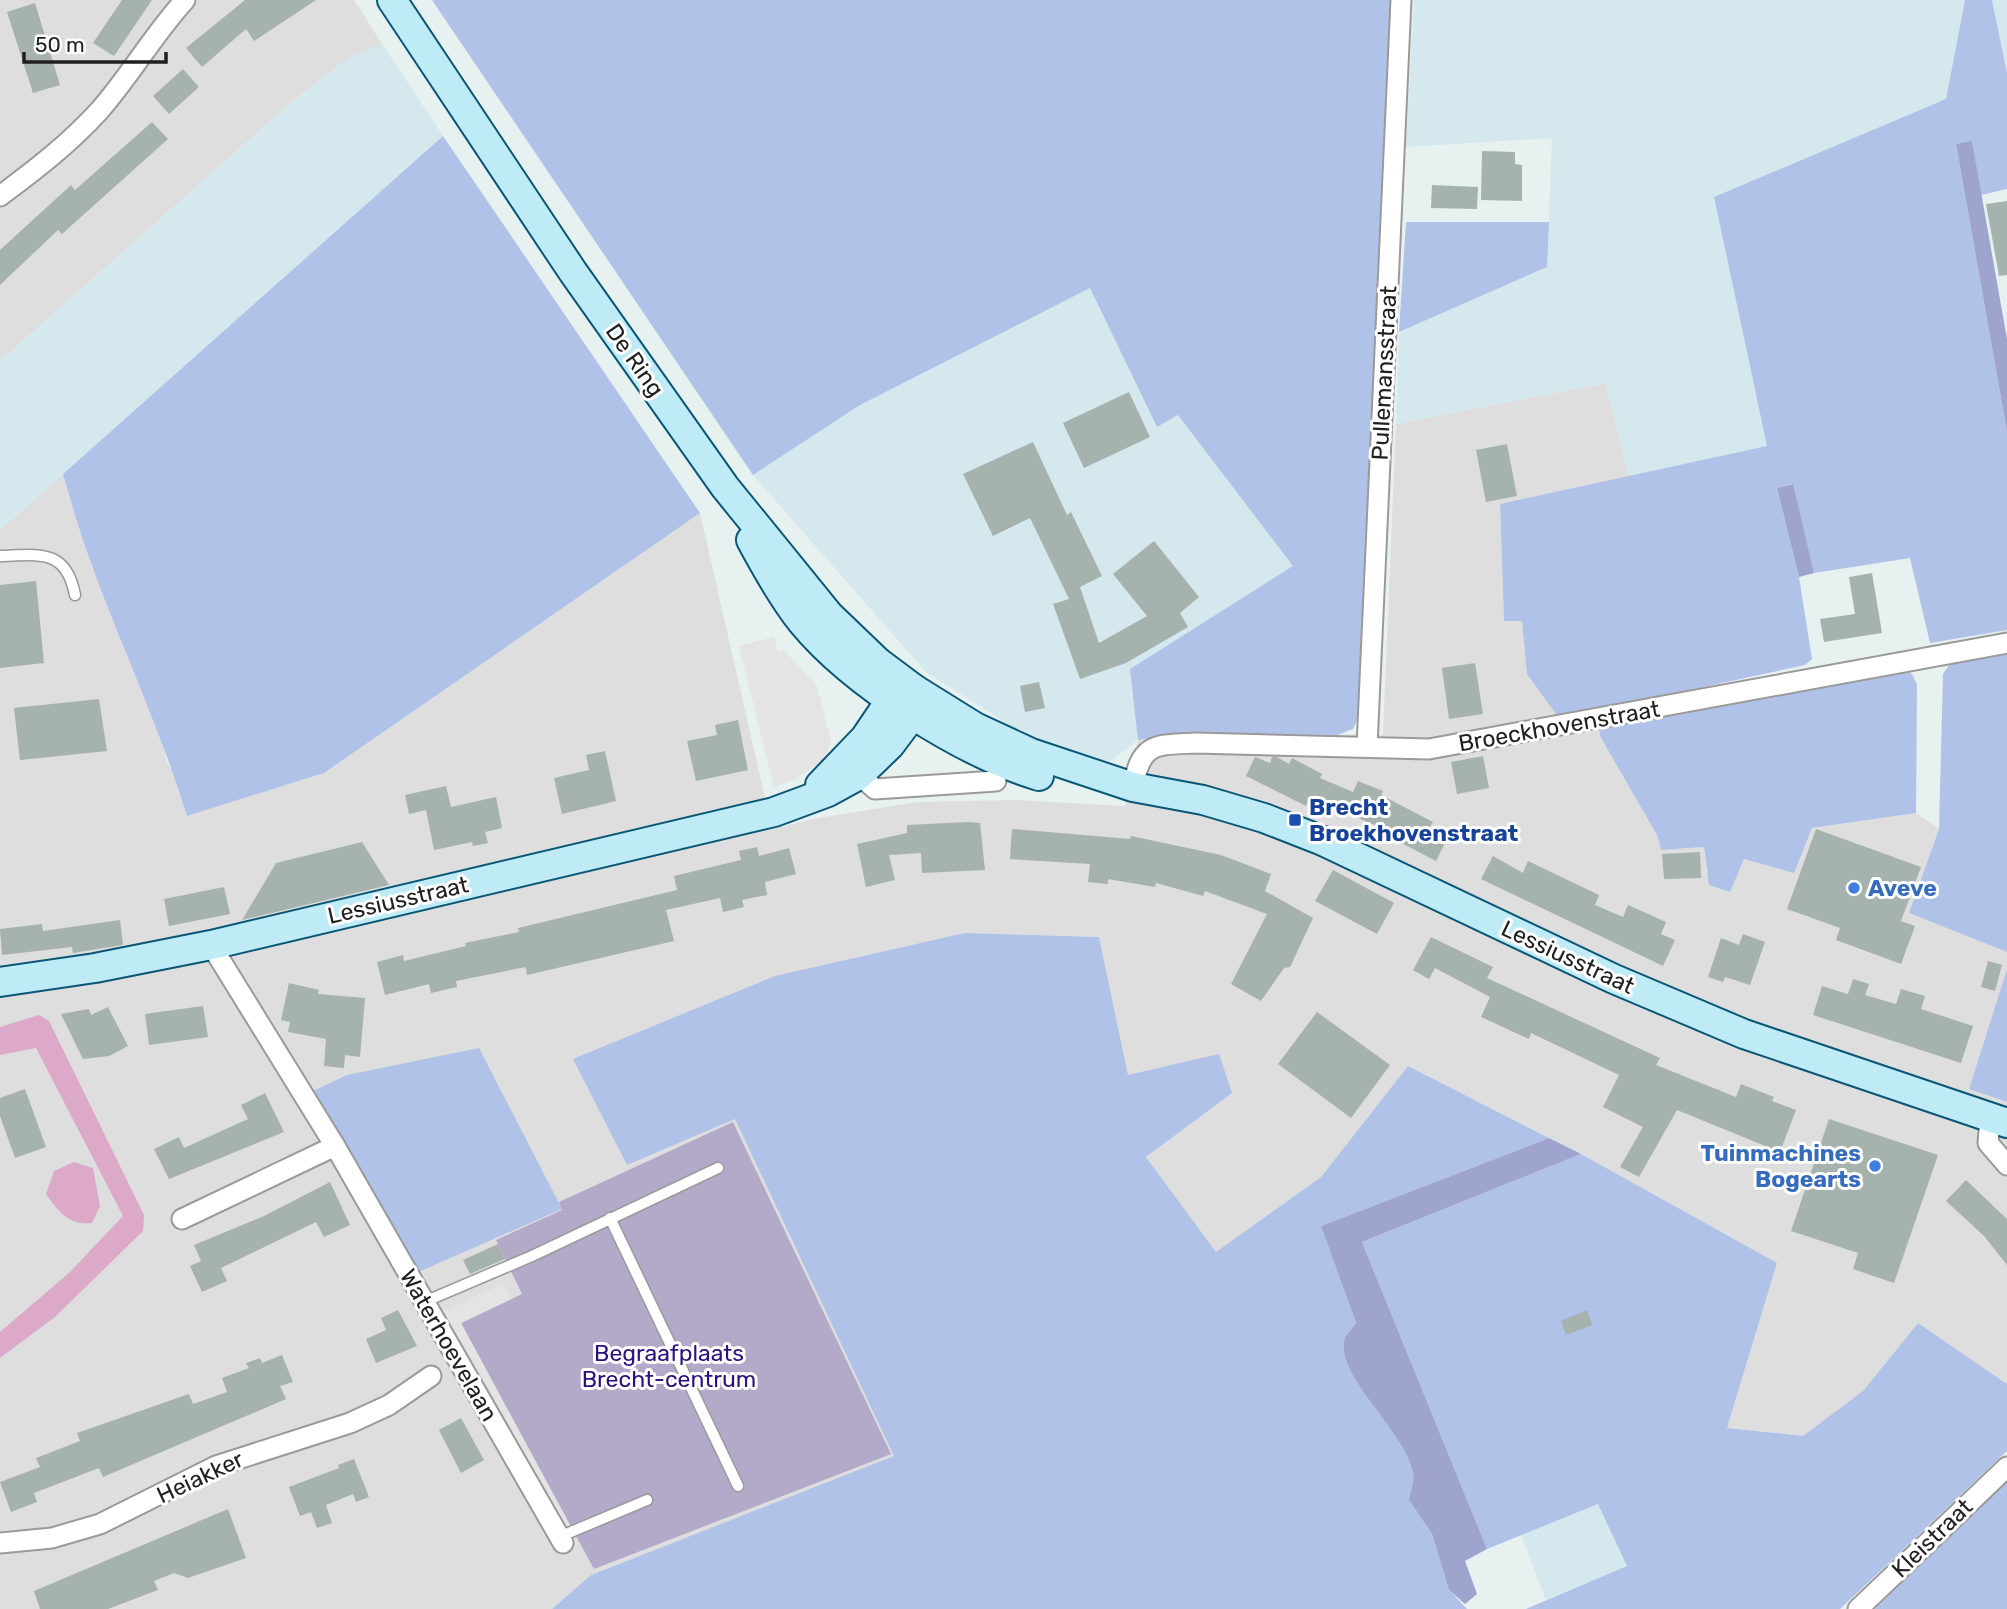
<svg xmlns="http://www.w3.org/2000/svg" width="2007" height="1609" viewBox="0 0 2007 1609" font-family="Rubik,sans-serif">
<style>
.residential{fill:#dedede}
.farmland{fill:#d4e8ee}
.grass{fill:#b0c2e8}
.forest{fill:#9ea4ce}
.cemetery{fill:#b3a9c9}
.parking{fill:#e4e4e4}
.water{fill:#dcaac8}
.building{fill:#a6b2ae}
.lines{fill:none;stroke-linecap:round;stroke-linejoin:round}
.lane-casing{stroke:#9a9a9a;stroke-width:13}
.street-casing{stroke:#9a9a9a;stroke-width:23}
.secondary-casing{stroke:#095776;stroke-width:32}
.lane{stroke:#fff;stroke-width:10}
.street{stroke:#fff;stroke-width:19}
.secondary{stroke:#bfebf7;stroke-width:28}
.transit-dot{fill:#1a4fb4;stroke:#fff;stroke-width:2.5}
.shop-dot{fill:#3f7fe0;stroke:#fff;stroke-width:2.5}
.labels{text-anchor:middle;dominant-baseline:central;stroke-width:6;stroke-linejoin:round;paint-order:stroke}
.street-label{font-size:23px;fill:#202020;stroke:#fff}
.transit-label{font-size:23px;font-weight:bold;fill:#164399;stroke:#fff;text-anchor:start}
.shop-label{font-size:23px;font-weight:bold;fill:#366cbe;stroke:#fff;text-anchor:start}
.park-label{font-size:23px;fill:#2c107d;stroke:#fff}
</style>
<rect width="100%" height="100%" fill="#e7f1ef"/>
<g class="residential">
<polygon points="0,0 354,0 382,44 347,59 294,100 0,361"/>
<polygon points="1606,383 1629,478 1500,505 1504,621 1522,620 1527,674 1597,710 1657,836 1661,850 1704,847 1706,873 1812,828 1916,813 1939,829 1909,913 2007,952 2007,969 1969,1089 2007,1102 2007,1384 1918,1323 1863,1391 1803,1436 1727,1428 1777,1263 1581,1154 1408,1066 1321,1177 1216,1252 1146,1157 1231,1093 1128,1076 1099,937 965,933 735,1118 895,1456 591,1575 552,1609 0,1609 0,530 63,474 91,565 158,727 167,762 175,775 187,816 324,773 700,513 772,829 818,818 918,802 1016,800 1125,806 1138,740 1185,734 1383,735 1396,424"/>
</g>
<g class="farmland">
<polygon points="1414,0 1965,0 1946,99 1714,197 1767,446 1629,478 1606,383 1396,424 1399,332 1547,267 1552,138 1406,147"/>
<polygon points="1992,0 2007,0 2007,73"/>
<polygon points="382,44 443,136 0,530 0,361 294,100 347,59"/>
<polygon points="1090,288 1157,427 1178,415 1294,566 1131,669 1138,740 1108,763 1026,736 926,672 753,475 860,405"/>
<polygon points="1598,1504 1628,1566 1546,1600 1521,1535"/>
</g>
<g class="grass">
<polygon points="432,0 1393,0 1362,710 1353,729 1337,735 1185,734 1138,740 1130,669 1293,566 1178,415 1157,427 1090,288 860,405 753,475"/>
<polygon points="1965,0 1992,0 2007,73 2007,189 1981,195 1972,142 1956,144 2007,432 2007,630 1930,643 1910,558 1814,573 1792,484 1777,488 1799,577 1812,659 1805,665 1559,718 1527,674 1522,621 1504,621 1500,504 1767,446 1714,197 1946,99"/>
<path d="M443,136L700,513L324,773L187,816C161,731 123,650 92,566C81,536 72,505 63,474Z"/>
<polygon points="1406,222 1549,222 1547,267 1399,332"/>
<polygon points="2007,652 2007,952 1909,913 1939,829 1943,674 1951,662"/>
<polygon points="1906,670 1912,674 1917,685 1916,813 1812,828 1794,873 1744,859 1730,892 1709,885 1704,847 1661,850 1657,835 1600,736 1599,726"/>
<path d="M965,933L1099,937L1128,1075L1219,1054L1232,1093L1146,1157L1216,1252L1321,1177L1408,1066L1549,1138L1321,1226L1356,1323C1352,1329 1345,1334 1344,1341C1337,1378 1405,1431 1413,1473C1415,1481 1410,1493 1409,1500L1432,1534L1449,1590L1467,1609H552L591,1575L894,1456L735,1119L627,1165L573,1059L775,976Z"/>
<polygon points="2007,969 2007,1102 1969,1089"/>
<polygon points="479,1048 562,1209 414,1274 311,1092 347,1075"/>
<polygon points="1581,1154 1777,1263 1727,1428 1803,1436 1863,1391 1918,1323 2007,1384 2007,1451 1840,1609 1526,1609 1627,1566 1598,1504 1487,1549 1362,1242"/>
<polygon points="2007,1479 2007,1609 1875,1609"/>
</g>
<g class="forest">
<polygon points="1972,141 2007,339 2007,432 1956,144"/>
<polygon points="1793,484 1814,573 1799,577 1777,488"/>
<path d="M1549,1138L1581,1154L1362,1242L1487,1549L1465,1561L1477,1594L1465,1604L1449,1590L1432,1534L1409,1500C1410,1492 1415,1481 1413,1473C1405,1431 1337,1378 1344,1341C1345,1334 1352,1329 1356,1323L1321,1226Z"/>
</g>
<polygon class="cemetery" points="733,1122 891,1454 594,1569 461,1323 522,1294 496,1240 562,1210 559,1202"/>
<g class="parking">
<polygon points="774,637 778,651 784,650 817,686 831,742 825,759 794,780 774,787 739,646"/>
<polygon points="503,1284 511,1299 461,1323 570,1526 559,1531 440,1313"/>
</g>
<g class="water">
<polygon points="39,1015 49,1021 144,1215 143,1231 55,1317 0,1358 0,1332 70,1272 123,1216 36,1048 0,1055 0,1027"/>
<path d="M74,1162L93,1168L100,1206L92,1223C69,1226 58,1211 46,1194L54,1171Z"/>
</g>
<g class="building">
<polygon points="122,0 152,0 114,56 93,43"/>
<polygon points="245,0 316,0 254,41 246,29 202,67 186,48"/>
<polygon points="35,3 60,85 33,93 7,12"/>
<polygon points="183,69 199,87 169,114 153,96"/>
<polygon points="152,122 168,139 62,234 58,230 0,285 0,250 71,185 75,190"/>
<polygon points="1482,151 1515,152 1515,164 1522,165 1522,201 1481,200"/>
<polygon points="1432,185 1478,187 1477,209 1431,208"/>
<polygon points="2007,201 2007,275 1999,276 1986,204"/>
<polygon points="1129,392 1150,437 1084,468 1063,423"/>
<polygon points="1033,442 1067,515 1071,512 1102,576 1080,587 1099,643 1147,616 1113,574 1154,541 1199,597 1180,613 1188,627 1126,663 1080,679 1053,604 1069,599 1030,518 993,536 963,474"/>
<polygon points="1507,444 1517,496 1486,502 1476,450"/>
<polygon points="1872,573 1882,633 1824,642 1820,619 1855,614 1849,577"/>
<polygon points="36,581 44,663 0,668 0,585"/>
<polygon points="1475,663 1483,714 1449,719 1442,668"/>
<polygon points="1039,682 1045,708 1025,712 1020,686"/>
<polygon points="99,699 107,751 20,760 14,708"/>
<polygon points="738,720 748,770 696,781 687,741 717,735 715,725"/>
<polygon points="605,751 616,801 562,814 554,778 589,770 586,755"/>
<polygon points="1483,756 1489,788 1457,794 1451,762"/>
<polygon points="1255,757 1270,763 1272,757 1277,757 1289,764 1292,758 1322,774 1320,778 1353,792 1358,781 1383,791 1381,795 1433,822 1427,832 1446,841 1436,861 1386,835 1388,831 1345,812 1343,817 1308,802 1306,806 1246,776"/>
<polygon points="446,786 451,807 496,797 502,828 485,832 488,843 473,846 472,842 434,850 426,810 409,814 405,795"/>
<polygon points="968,822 980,823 985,870 922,873 921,853 889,855 895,880 866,887 857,844 907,833 907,825"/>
<polygon points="1012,829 1130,839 1131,836 1221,855 1271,874 1265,891 1313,918 1290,967 1284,968 1261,1001 1231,984 1267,914 1205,891 1203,896 1156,883 1155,887 1108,879 1108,884 1088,882 1090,864 1010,859"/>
<polygon points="1816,829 1921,867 1901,921 1915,926 1901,964 1836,940 1840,928 1787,909"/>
<polygon points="362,842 389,885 242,920 276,863"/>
<polygon points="757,847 759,856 789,848 796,874 765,882 767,895 742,900 744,907 723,912 720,898 666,910 674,941 527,975 526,967 456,981 457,987 431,993 429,984 385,995 377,962 403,955 404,961 466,946 465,943 519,932 518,928 677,890 674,876 741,860 739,851"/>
<polygon points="1700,852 1701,878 1664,879 1662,854"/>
<polygon points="1493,856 1523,873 1528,861 1599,895 1595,905 1623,917 1628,905 1666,922 1661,934 1675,940 1663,966 1481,879"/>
<polygon points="1333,870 1394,903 1377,934 1315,901"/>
<polygon points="224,887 230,914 169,926 164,899"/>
<polygon points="120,920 123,945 73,953 72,947 2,955 0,929 42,924 43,931"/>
<polygon points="1743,934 1765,942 1750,985 1725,977 1723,982 1708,977 1721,938 1739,945"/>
<polygon points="1431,937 1493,967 1487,978 1660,1058 1656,1065 1736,1097 1741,1084 1774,1097 1772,1101 1796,1110 1780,1152 1677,1110 1639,1177 1620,1167 1643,1127 1603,1107 1619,1075 1531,1033 1529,1039 1481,1017 1490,997 1435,968 1429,979 1413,970"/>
<polygon points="1988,961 2002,965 1995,991 1981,987"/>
<polygon points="1853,979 1869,984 1865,995 1896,1004 1901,989 1925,996 1921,1009 1973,1026 1961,1063 1813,1015 1822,986 1848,994"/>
<polygon points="289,983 319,990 318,994 365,998 360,1057 345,1055 344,1068 324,1066 326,1039 288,1032 290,1022 281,1020"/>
<polygon points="203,1006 208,1037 149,1045 145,1014"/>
<polygon points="108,1007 128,1046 109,1056 83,1059 61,1014 89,1009 91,1015"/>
<polygon points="1317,1012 1390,1065 1351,1118 1278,1064"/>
<polygon points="25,1089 46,1147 15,1158 0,1116 0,1098"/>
<polygon points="265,1093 284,1132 169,1179 154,1149 179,1137 184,1148 248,1119 241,1105"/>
<polygon points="1829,1119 1938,1155 1894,1283 1853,1269 1858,1253 1791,1231"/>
<polygon points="1966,1180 2007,1219 2007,1265 1984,1236 1946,1201"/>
<polygon points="330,1182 350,1225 324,1237 316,1222 221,1268 227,1281 202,1292 190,1266 201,1261 194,1245 264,1216"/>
<polygon points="498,1244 505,1259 470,1274 463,1260"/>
<polygon points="398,1310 417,1346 376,1363 366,1339 386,1330 381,1318"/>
<polygon points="1587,1310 1592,1325 1566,1335 1561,1321"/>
<polygon points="282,1355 293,1382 280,1386 286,1399 103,1477 99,1468 34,1493 37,1502 11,1512 0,1482 40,1467 36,1458 80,1441 77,1433 189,1394 193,1404 227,1392 222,1378 249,1368 246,1363 260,1358 262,1363"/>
<polygon points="461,1418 484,1460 461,1473 439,1430"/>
<polygon points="354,1459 369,1497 356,1502 353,1494 326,1505 332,1523 317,1528 311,1512 300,1516 289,1487 339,1468 338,1465"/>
<polygon points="228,1509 246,1558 188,1578 174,1573 154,1581 158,1590 108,1609 40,1609 34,1591"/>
</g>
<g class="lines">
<g class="lane-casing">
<g id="lane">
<path d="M0,556C39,555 66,548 75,595"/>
<polyline points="610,1218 738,1486"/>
<polyline points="424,1302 532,1256 718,1168"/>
<polyline points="559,1537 647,1500"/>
</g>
</g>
<g class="street-casing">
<g id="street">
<path d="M0,196C35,170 69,144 99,111C130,76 153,35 185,0"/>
<polyline points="1367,746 1401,0"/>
<polyline points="859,775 875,789 996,781"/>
<path d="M1133,787C1141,742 1155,745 1196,743L1429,749L2007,643"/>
<polyline points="211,945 335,1146 563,1543"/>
<polyline points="1990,1118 1988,1143 2007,1165"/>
<polyline points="182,1219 335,1146"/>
<polyline points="0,1543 52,1538 100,1524 216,1466 350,1423 389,1405 431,1376"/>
<polyline points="1858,1609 2007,1467"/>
</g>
</g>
<g class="secondary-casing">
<g id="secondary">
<polyline points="392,0 573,272 725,487 829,615 878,662 914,689 975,727 1031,753 1133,787 1203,800 1264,818 1323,841 1614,979 1744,1034 2007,1123"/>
<path d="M751,540C766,568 782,597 802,622C853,684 963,753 1039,776"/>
<polyline points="820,785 865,738 892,698 908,691"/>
<polyline points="0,982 95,968 211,945 774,812 828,792 859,775 890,745 914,713 914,689"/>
</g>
</g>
<use href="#lane" class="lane"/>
<use href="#street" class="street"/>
<use href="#secondary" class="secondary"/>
</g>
<rect class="transit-dot" x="1288" y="813" width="14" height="14" rx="3.5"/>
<g class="shop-dot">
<circle cx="1854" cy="888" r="7"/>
<circle cx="1875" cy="1166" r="7"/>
</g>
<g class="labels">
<g class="street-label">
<text transform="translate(635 360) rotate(55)">De Ring</text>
<text transform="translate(1384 373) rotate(-87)">Pullemansstraat</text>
<text transform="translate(1559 726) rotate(-10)">Broeckhovenstraat</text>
<text transform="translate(398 900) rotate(-13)">Lessiusstraat</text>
<text transform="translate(1568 957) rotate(25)">Lessiusstraat</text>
<text transform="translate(449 1345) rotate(60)">Waterhoevelaan</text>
<text transform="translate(200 1477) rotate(-25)">Heiakker</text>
<text transform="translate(1932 1538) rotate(-44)">Kleistraat</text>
</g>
<g class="transit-label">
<text x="1309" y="807">Brecht<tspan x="1309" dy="26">Broekhovenstraat</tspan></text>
</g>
<g class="shop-label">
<text x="1868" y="888">Aveve</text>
<text x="1861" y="1153" text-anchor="end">Tuinmachines<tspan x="1861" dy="26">Bogearts</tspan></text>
</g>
<g class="park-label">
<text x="669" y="1353">Begraafplaats<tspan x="669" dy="26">Brecht-centrum</tspan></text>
</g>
</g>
<path d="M24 52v10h142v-10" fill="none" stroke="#202020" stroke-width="3.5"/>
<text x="35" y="52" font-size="21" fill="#202020" stroke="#ffffff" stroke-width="5" paint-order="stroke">50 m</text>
</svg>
